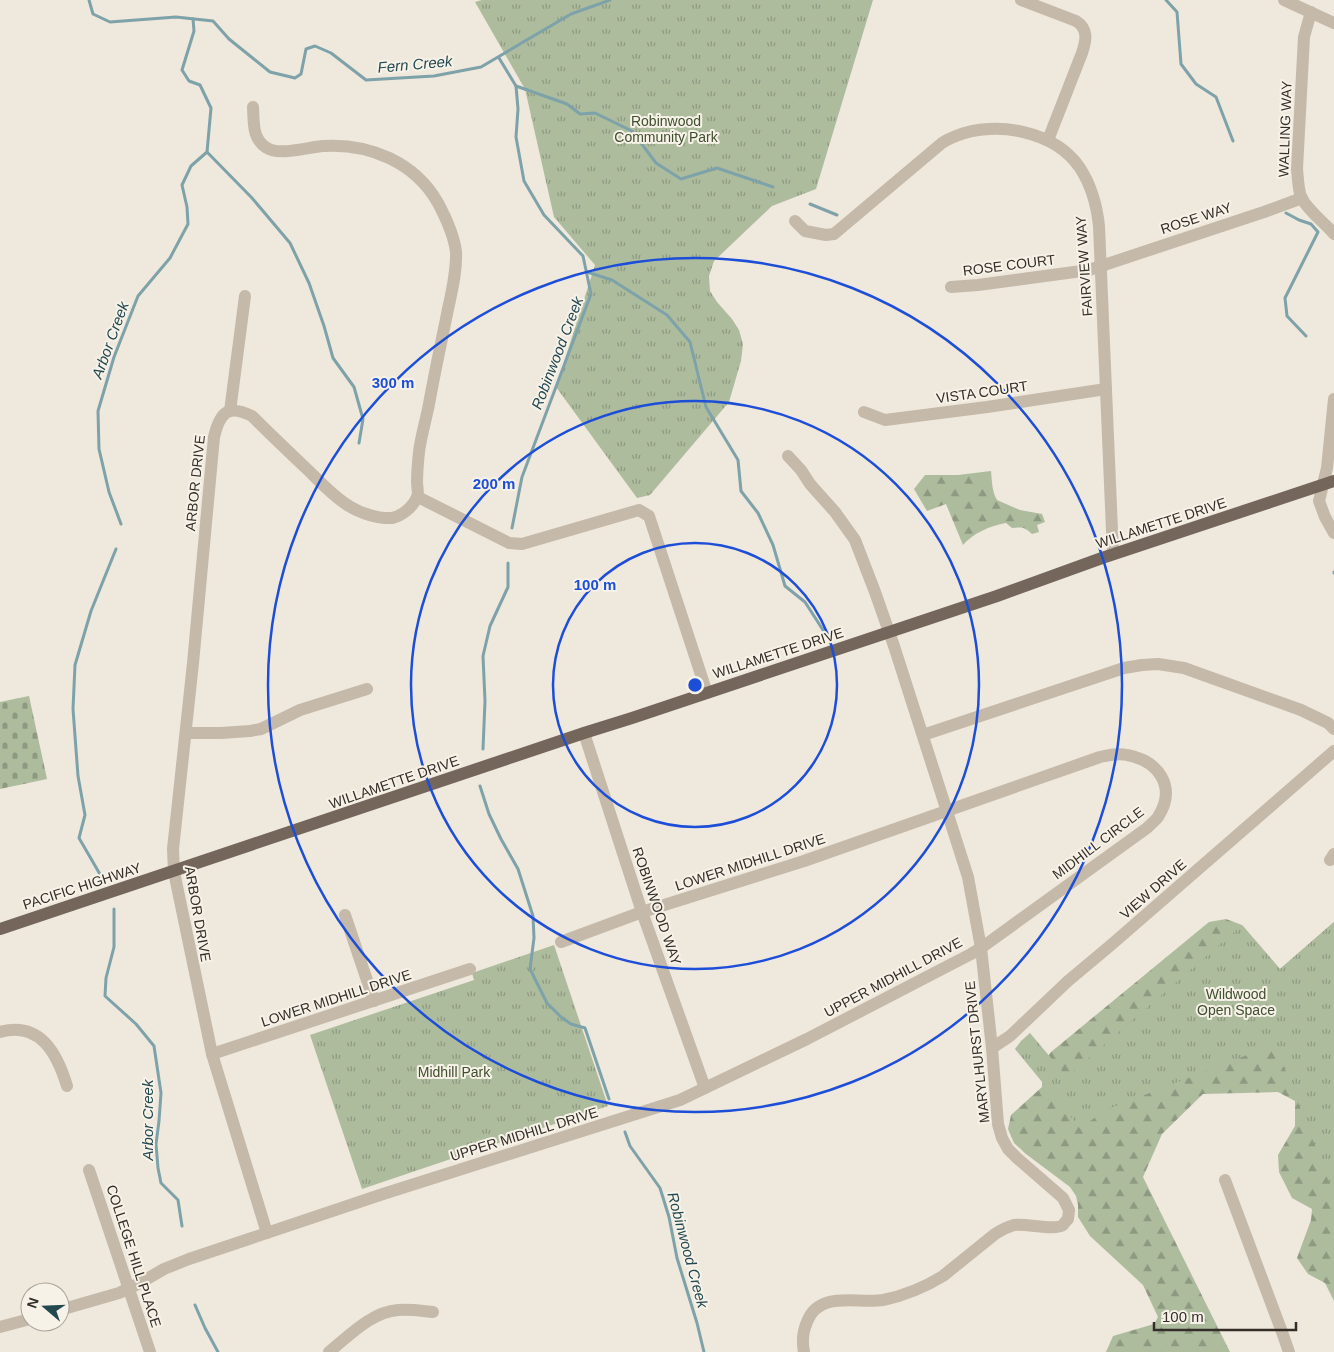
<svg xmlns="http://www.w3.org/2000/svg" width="1334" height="1352" viewBox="0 0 1334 1352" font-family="Arial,sans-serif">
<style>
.forest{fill:url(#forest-firs)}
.cemetery{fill:url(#cemetery-stones)}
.park{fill:url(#park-tufts)}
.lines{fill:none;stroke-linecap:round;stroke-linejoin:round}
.stream{stroke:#7ea2a9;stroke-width:3}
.minor{stroke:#c5b9a9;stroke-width:12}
.major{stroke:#74665b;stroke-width:12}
.ring{fill:none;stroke:#1d4ed8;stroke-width:2.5}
.labels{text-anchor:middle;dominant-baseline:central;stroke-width:4;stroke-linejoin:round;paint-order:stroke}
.park-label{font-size:14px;fill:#404f2f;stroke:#f7f2e8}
.street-label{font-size:14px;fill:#342d28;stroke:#f7f2e8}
.water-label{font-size:15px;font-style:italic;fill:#224850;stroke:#f7f2e8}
.centre{fill:#1d4ed8;stroke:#f7f2e8;stroke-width:2.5}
.ring-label{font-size:15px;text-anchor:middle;font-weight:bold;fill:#1d4ed8;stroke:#f7f2e8;stroke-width:4;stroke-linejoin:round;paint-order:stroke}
</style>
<defs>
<pattern id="forest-firs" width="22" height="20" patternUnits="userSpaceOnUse" patternTransform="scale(1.25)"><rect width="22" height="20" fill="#aebc9e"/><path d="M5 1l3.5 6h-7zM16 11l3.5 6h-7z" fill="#8e9981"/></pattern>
<pattern id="cemetery-stones" width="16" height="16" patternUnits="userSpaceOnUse" patternTransform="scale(1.25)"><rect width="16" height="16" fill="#aebc9e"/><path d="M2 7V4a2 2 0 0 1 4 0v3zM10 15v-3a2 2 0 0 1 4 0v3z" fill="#8e9981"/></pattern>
<pattern id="park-tufts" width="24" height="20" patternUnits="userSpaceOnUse" patternTransform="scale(1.25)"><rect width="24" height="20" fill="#aebc9e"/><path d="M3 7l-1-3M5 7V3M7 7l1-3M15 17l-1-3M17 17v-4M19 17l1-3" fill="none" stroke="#8e9981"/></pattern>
</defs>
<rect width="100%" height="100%" fill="#efe8dc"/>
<g class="forest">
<path d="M991,471C992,481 992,492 997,500L1020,510L1042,514L1045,522L1037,525L1039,532L1032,534C1024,527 1023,527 1012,528L1006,523C990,526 973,533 963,545L946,504L927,511L914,489L925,475H958Z"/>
<polygon points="1226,919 1242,925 1280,969 1334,922 1334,1301 1325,1283 1308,1274 1297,1258 1311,1220 1312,1209 1292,1198 1279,1172 1278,1155 1295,1126 1295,1101 1278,1092 1203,1094 1162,1134 1143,1177 1230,1352 1106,1352 1113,1336 1154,1324 1158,1317 1143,1285 1090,1236 1078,1217 1078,1205 1076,1196 1070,1187 1026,1154 1014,1143 1008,1129 1011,1115 1042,1087 1042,1064 1051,1052 1209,922"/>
</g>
<polygon class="cemetery" points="29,696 47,779 0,789 0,702"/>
<g class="park">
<polygon points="482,0 873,0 816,189 772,206 714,261 709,276 710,291 717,302 732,319 739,330 743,344 741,361 729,402 650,495 637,498 556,387 595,265 554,217 525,89 475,2"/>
<polygon points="1334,922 1334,1194 1275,1044 1106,1110 1080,1128 1015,1049 1021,1041 1030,1033 1067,1077 1242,925 1280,969"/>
<polygon points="554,945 608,1106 362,1189 310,1035 474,980 472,973"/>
</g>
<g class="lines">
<g class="stream">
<polyline points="89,0 93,14 110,22 176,17 213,21 229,39 270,72 295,78 301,74 306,49 315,46 331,53 366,80 434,76 481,67 571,14 610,0"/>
<polyline points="1166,0 1177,12 1181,64 1196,84 1216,97 1233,141"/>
<polyline points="499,58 516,86 518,109 516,137 524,181 544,215 583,256 591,294 522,477 512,528"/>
<polyline points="516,86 567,104 580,114 595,113 632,131 656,163 681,179 717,168 773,187"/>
<polyline points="207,152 252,198 290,243 309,283 324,326 333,358 354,387 363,419 359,443"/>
<polyline points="810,204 837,215"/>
<polyline points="1286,213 1299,220 1311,224 1318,232 1285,298 1287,316 1306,336"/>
<polyline points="587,272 612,280 667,315 690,342 706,407 738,460 741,491 758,513 773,545 785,586 805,602 823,630"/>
<polyline points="121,524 109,492 99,449 98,411 114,357 138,296 170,258 188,224 187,207 182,185 191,166 207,152 211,108 200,85 189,81 182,70 194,31 193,19"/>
<polyline points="1334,572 1334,573"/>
<polyline points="483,749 485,701 483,656 490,626 508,587 508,563"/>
<polyline points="480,786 489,814 501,839 518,869 533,916 534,938 530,969 547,1003 561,1017 571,1024 585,1028 609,1099"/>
<polyline points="101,876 79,838 85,815 78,776 73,709 75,665 91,611 116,549"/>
<polyline points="114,909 114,947 106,978 105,996 136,1024 154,1046 161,1093 159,1121 156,1144 158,1168 161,1183 178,1200 182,1226"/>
<polyline points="625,1132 630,1146 660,1188 669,1217 677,1258 697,1323 704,1352"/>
<polyline points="195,1305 205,1328 218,1352"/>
</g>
<g class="minor">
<path d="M1021,0L1076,21C1089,29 1086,41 1082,53L1048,140"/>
<polyline points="1284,0 1334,23"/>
<path d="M1311,12L1304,37L1297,169C1298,178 1298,188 1301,197C1308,211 1324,222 1334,234"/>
<path d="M253,107C254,123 252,139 267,148C279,156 309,147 323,146C369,143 415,162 438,203C446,218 454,235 456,252C457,274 450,298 446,319C440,348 434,376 429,404C426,420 421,436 419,452C418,462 417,473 417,482C417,487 419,493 417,497C413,507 402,516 392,518C378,519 360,513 349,506C334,497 321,483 309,471C290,453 271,435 252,416C228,404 220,412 214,437L193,663L173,849L174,872L212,1054L267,1233"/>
<path d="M795,221L805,231L826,235L834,234L942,143C946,140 951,138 956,136C996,120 1055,131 1080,168C1091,185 1097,207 1099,226L1113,554"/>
<polyline points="951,287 978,285 1089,270 1264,212 1302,198"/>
<polyline points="1334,399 1327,468 1319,501 1325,517 1334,533"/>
<polyline points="230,411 245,296"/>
<polyline points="864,412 885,420 987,407 1106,389"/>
<path d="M788,456L801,470L810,484L835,512L855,540L875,592L894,646L968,877L981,948L992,1048L998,1124L1002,1138L1008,1149L1017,1158L1063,1198L1069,1210L1068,1219C1068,1219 1063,1224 1063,1225C1055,1231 1026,1223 1014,1225C1007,1227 1001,1230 995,1234L943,1276C925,1287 903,1296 883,1300C857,1304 819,1290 807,1322C803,1331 802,1342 804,1352"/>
<polyline points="418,497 509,543 522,544 639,510 649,516 707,693"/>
<polyline points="186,733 221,733 250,731 261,729 300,710 367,689"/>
<polyline points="584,733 642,912 705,1088"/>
<polyline points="923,735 1124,668 1142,665 1158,664 1184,668 1301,710 1328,723 1334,729"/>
<polyline points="1330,860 1334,854"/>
<polyline points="345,915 374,1001"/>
<path d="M0,1032C40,1021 57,1053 67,1086"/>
<polyline points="992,1048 1010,1036 1068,981 1111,945 1334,751"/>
<polyline points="212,1054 470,969"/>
<polyline points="89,1170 150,1352"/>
<polyline points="1225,1180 1282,1332 1289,1352"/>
<path d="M60,1310L119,1293L140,1283L164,1269L189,1259L383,1194L680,1100L807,1039L971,954L981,948L1147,828C1150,825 1155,821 1158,817C1177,787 1159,761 1127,755C1118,753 1109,755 1100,757L804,861L642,912L561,942"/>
<polyline points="0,1327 30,1319"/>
<path d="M329,1352C349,1336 371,1312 398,1310C410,1309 422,1311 433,1312"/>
</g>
<polyline class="major" points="0,929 584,733 632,718 997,596 1102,558 1334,481"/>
</g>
<g class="ring">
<circle cx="695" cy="685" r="142"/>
<circle cx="695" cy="685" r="284"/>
<circle cx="695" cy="685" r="427"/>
</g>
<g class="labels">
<g class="park-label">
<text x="666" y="121">Robinwood<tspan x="666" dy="16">Community Park</tspan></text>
<text x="1236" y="994">Wildwood<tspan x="1236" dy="16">Open Space</tspan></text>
<text x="454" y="1072">Midhill Park</text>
</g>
<g class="street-label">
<text transform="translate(1285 129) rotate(-88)">WALLING WAY</text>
<text transform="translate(1196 218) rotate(-18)">ROSE WAY</text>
<text transform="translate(1009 265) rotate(-7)">ROSE COURT</text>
<text transform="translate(1084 266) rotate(-94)">FAIRVIEW WAY</text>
<text transform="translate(982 392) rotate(-8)">VISTA COURT</text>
<text transform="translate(195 483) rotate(-84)">ARBOR DRIVE</text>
<text transform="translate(1161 523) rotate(-18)">WILLAMETTE DRIVE</text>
<text transform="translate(778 653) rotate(-18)">WILLAMETTE DRIVE</text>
<text transform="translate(394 782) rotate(-19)">WILLAMETTE DRIVE</text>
<text transform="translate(1098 843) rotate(-37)">MIDHILL CIRCLE</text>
<text transform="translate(750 862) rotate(-18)">LOWER MIDHILL DRIVE</text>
<text transform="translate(82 886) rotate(-18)">PACIFIC HIGHWAY</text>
<text transform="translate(1153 889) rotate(-41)">VIEW DRIVE</text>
<text transform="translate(657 906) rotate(71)">ROBINWOOD WAY</text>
<text transform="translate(198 914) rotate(80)">ARBOR DRIVE</text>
<text transform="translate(893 977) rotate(-28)">UPPER MIDHILL DRIVE</text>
<text transform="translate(336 998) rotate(-18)">LOWER MIDHILL DRIVE</text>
<text transform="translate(977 1052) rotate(-96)">MARYLHURST DRIVE</text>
<text transform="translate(524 1134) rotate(-17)">UPPER MIDHILL DRIVE</text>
<text transform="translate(134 1256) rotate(72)">COLLEGE HILL PLACE</text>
</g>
<g class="water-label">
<text transform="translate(415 64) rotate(-5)">Fern Creek</text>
<text transform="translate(110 340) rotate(-70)">Arbor Creek</text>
<text transform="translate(557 353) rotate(-69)">Robinwood Creek</text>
<text transform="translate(147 1120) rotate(-90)">Arbor Creek</text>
<text transform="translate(688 1250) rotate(75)">Robinwood Creek</text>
</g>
</g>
<circle cx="695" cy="685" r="8" class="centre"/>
<g class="ring-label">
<text x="393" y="388">300 m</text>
<text x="494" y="489">200 m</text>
<text x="595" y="590">100 m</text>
</g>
<g transform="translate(45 1307) rotate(289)"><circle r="24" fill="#f7f2e8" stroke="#a9a39b"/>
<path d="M0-4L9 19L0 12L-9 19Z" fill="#224850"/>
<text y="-8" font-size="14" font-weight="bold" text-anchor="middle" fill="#342d28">N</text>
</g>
<path d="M1154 1322v8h142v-8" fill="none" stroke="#342d28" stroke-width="2.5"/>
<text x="1162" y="1322" font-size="15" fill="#342d28" stroke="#f7f2e8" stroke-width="4" paint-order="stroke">100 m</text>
</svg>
